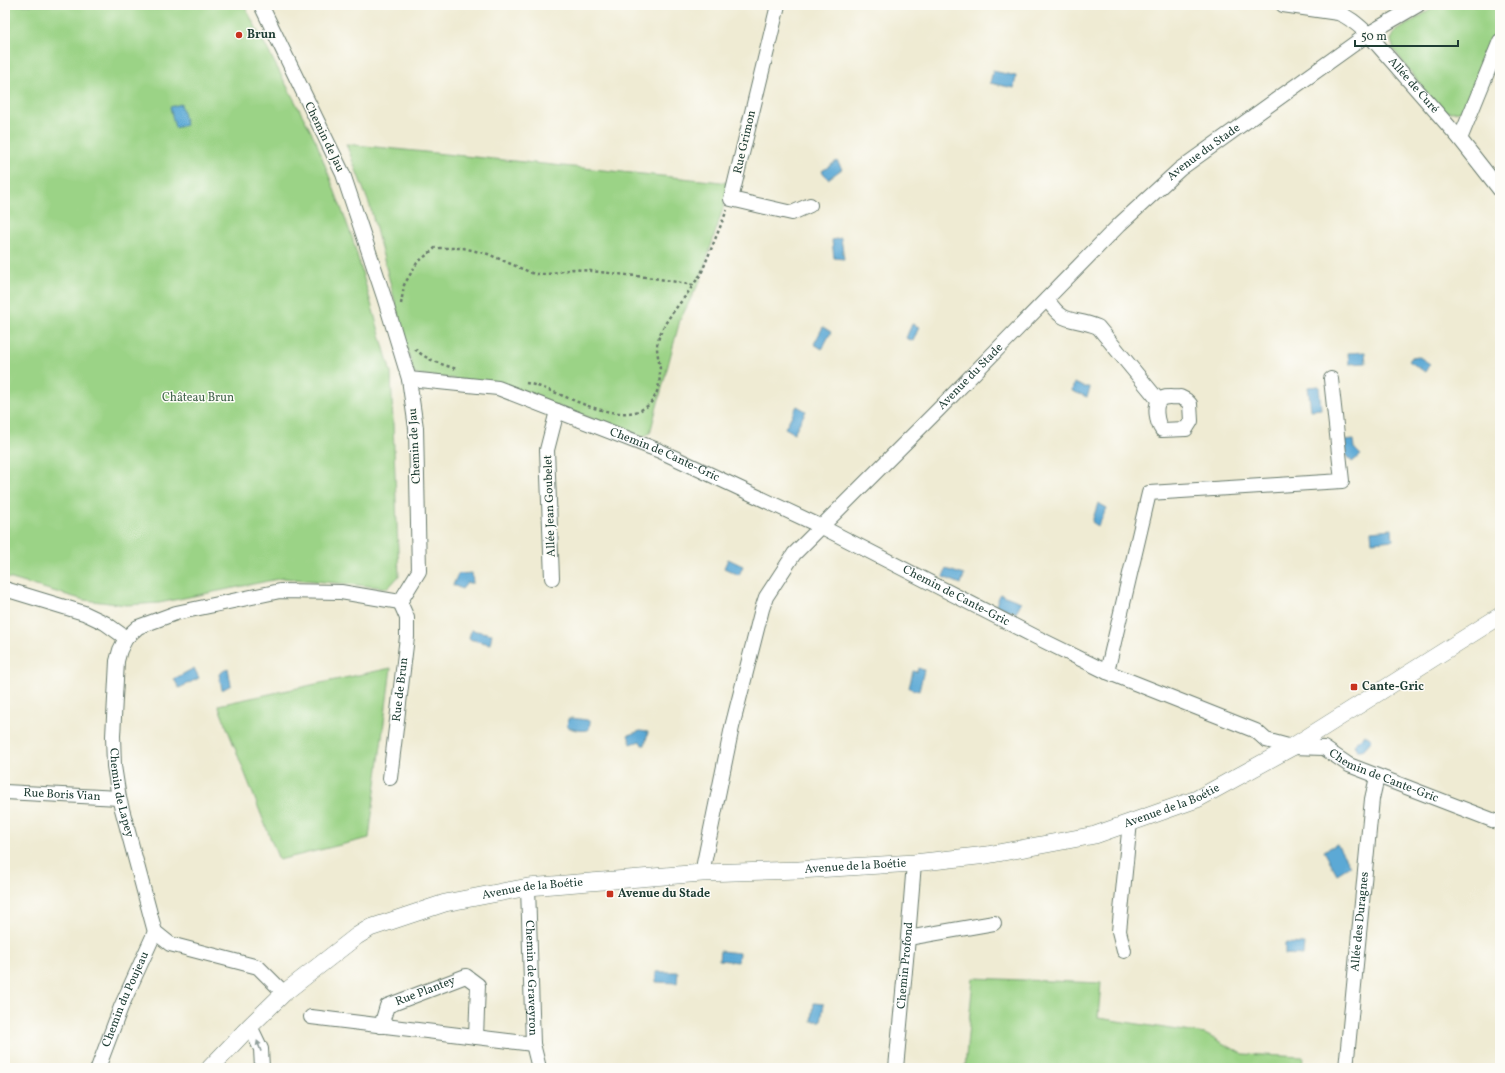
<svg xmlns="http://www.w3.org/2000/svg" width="1505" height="1073" viewBox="0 0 1505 1073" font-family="Vollkorn,serif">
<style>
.green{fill:#9bd386;stroke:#5d885d}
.water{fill:#5ca9d5;stroke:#3e7384}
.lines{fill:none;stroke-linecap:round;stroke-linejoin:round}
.minor-casing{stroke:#687a6c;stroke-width:16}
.major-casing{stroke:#687a6c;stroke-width:18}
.path{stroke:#687a6c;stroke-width:2.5;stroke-dasharray:3 3;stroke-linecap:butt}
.minor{stroke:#fff;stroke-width:14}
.major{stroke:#fff;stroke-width:17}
.oneway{fill:#8f9e9a}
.poi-dot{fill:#c8321e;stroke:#fdfcf7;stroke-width:1.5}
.labels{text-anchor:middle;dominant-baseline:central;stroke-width:3;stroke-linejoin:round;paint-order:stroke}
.poi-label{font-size:12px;font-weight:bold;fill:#1f3d34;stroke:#fdfcf7;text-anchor:start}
.street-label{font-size:12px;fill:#1f3d34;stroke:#fdfcf7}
.park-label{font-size:12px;fill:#3e6248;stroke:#fdfcf7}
</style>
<rect width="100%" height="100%" fill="#fdfcf7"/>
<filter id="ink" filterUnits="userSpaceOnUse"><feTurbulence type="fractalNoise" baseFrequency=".025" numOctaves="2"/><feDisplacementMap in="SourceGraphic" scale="8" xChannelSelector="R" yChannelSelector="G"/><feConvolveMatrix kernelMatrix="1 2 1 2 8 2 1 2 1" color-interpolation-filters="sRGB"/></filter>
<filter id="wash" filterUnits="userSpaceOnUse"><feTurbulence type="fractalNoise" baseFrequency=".012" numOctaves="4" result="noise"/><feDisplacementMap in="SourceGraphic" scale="16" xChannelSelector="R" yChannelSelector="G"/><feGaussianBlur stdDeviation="0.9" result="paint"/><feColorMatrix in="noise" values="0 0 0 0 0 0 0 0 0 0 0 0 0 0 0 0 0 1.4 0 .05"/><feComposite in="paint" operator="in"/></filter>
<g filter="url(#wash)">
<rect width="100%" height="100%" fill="#efebd3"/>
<g class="green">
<polygon points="5,5 244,5 316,141 352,237 391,373 399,576 388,588 283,578 159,603 126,605 84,600 5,577"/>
<polygon points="1438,5 1500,5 1500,23 1469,100 1461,111 1450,112 1440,110 1394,50 1391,40 1395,32"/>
<polygon points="346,144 731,183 700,281 680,320 650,433 643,437 496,384 414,374 370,206"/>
<polygon points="391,668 369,838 279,860 218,705"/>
<polygon points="973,978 1101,983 1098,1018 1205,1034 1243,1054 1303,1057 1302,1068 965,1068"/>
</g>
<g class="water">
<polygon points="993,71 1016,76 1014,88 990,83"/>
<polygon points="181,104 186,125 175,128 170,107"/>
<polygon points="837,161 842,169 828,179 822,171"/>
<polygon points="841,238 844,259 834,258 832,240"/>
<polygon points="912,324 919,327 913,341 906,338"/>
<polygon points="823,327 831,332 822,349 814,344"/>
<polygon points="1365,352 1366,363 1349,364 1348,353"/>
<polygon points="1418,356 1430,364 1425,372 1409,361 1412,357"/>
<polygon points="1074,383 1084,387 1089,387 1090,389 1087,397 1072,391"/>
<polygon points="1319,386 1321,409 1311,410 1308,387"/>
<polygon points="797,406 806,411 794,433 785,428"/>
<polygon points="1354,440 1355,449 1361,455 1352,462 1345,453 1344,441"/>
<polygon points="1098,503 1107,508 1098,526 1092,522"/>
<polygon points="1392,529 1393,540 1372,542 1371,531"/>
<polygon points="728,559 743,566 739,575 724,568"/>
<polygon points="946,569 964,575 961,584 943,577"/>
<polygon points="472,573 473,583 467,583 462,589 453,585 458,574"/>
<polygon points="1000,594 1021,602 1016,613 996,605"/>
<polygon points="471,630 492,634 490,644 469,639"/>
<polygon points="194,668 199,678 179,688 174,679"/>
<polygon points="228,668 231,685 222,690 219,674"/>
<polygon points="918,668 924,670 919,691 909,688 913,671 917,672"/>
<path d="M571,718L587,720L590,722L589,729C584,732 571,730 567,726L568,719Z"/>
<polygon points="640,731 648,732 645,745 642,745 640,741 631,744 628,735"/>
<polygon points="1365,734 1372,740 1363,750 1357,750 1354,745"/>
<polygon points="1337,844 1350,866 1337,874 1324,851"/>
<polygon points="1285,943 1304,944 1303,955 1285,954"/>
<polygon points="720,951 739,953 738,962 719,960"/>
<polygon points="656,972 678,972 677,983 656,982"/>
<polygon points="814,1003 824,1004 821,1021 812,1021"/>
</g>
</g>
<g filter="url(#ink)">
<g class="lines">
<g class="minor-casing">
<g id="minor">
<polyline points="778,5 731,199 792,213 810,205"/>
<path id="s1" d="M1283,5L1338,13C1350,17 1359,26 1368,34L1460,139L1500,190"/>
<polyline points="1460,139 1500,41"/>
<path d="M1047,299C1065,327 1072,316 1098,327L1159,401"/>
<path id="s2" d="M409,379L498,388L660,451L822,527L1036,637L1107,672L1256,731L1266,740L1292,747L1324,748L1349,765L1500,823"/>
<path d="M1180,397L1186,400L1190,404L1191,421L1186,429L1162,430C1157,423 1152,403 1163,398C1168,396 1175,398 1180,397Z"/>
<polyline points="552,578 547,450 557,411"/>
<path id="s3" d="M5,589L84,613L105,623L126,638L120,650L117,661L113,736L114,766L119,798L155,932L170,944L258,967L284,993"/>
<polyline points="126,638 138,627 176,613 280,591 341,592 400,602 419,571 416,428 409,379 384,297 343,174 261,5"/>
<polyline points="1107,672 1149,493 1342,481 1331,379"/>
<path id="s4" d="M390,778L407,637V618L400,602"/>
<path id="s5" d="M5,792L119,798"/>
<path id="s6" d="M702,873L732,727L762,609L766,597L794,554L938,410L1120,224L1180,169L1368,34L1418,5"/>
<path id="s7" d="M528,887L533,1044L539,1068"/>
<polyline points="908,938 994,923"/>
<polyline points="1124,951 1119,931 1130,822"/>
<polyline points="311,1017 533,1044"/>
<polyline points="250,1026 261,1049 262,1068"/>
<path id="s8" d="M381,1026L387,1006L466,976L478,985L476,1037"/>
<path id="s9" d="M98,1068L121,1007L155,932"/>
<path id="s10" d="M896,1068L908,938L914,863"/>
<path id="s11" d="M1346,1068L1372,799L1377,777"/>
</g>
</g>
<g class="major-casing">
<g id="major">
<path id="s12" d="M210,1068L250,1026L284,993L357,936L370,928L445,903L528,887L702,873L799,870L914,863L987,855L1095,835L1197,799L1292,747L1500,616"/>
</g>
</g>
<g class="path">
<polyline points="401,304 404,285 417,263 435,248 463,248 488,254 534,274 548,274 573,269 654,278 693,285 701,274 727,210"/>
<path d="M415,349C425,359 443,365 457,369"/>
<path d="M526,383C548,387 575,403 598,409C632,419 660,413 660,371C660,361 655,350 658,341C663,320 682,303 693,285"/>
</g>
<use href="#minor" class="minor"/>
<use href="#major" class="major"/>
</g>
<defs><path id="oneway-solid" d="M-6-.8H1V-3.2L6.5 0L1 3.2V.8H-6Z"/></defs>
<use class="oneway" href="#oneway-solid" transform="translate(259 1046) rotate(-110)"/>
</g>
<g class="poi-dot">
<circle cx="239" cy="35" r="4"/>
<rect x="1350" y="683" width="8" height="8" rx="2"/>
<rect x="606" y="890" width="8" height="8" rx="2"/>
</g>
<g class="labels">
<g class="poi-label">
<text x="247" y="35">Brun</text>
<text x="1362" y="687">Cante-Gric</text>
<text x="618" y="894">Avenue du Stade</text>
</g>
<g class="street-label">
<text stroke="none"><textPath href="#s1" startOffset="161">Allée de Curé</textPath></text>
<text transform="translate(324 137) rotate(64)">Chemin de Jau</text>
<text transform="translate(745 142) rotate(-77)">Rue Grimon</text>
<text stroke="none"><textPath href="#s6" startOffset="909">Avenue du Stade</textPath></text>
<text stroke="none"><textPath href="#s6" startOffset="585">Avenue du Stade</textPath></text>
<text transform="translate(415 446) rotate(-93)">Chemin de Jau</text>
<text stroke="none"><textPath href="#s2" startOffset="269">Chemin de Cante-Gric</textPath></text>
<text transform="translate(550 506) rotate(-92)">Allée Jean Goubelet</text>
<text stroke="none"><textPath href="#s2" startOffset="593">Chemin de Cante-Gric</textPath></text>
<text stroke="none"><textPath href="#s4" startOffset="89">Rue de Brun</textPath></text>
<text stroke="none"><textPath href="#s2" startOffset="1061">Chemin de Cante-Gric</textPath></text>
<text stroke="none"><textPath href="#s3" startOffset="289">Chemin de Lapey</textPath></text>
<text stroke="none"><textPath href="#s5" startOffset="57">Rue Boris Vian</textPath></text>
<text stroke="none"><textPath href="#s12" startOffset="1029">Avenue de la Boétie</textPath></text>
<text stroke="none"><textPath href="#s12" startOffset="705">Avenue de la Boétie</textPath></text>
<text stroke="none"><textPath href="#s12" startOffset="381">Avenue de la Boétie</textPath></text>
<text stroke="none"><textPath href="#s11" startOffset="147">Allée des Duragnes</textPath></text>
<text stroke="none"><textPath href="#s10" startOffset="103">Chemin Profond</textPath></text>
<text stroke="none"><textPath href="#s7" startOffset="91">Chemin de Graveyron</textPath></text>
<text stroke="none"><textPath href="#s8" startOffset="62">Rue Plantey</textPath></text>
<text stroke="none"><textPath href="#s9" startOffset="74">Chemin du Poujeau</textPath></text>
</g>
<g class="park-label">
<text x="198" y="398">Château Brun</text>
</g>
</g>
<rect width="1505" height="1073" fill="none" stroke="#fdfcf7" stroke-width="20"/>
<path d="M1355 40v6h103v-6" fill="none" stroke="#1f3d34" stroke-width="2"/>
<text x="1361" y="40" font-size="12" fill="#1f3d34" stroke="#fdfcf7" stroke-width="3" paint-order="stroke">50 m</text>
</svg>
